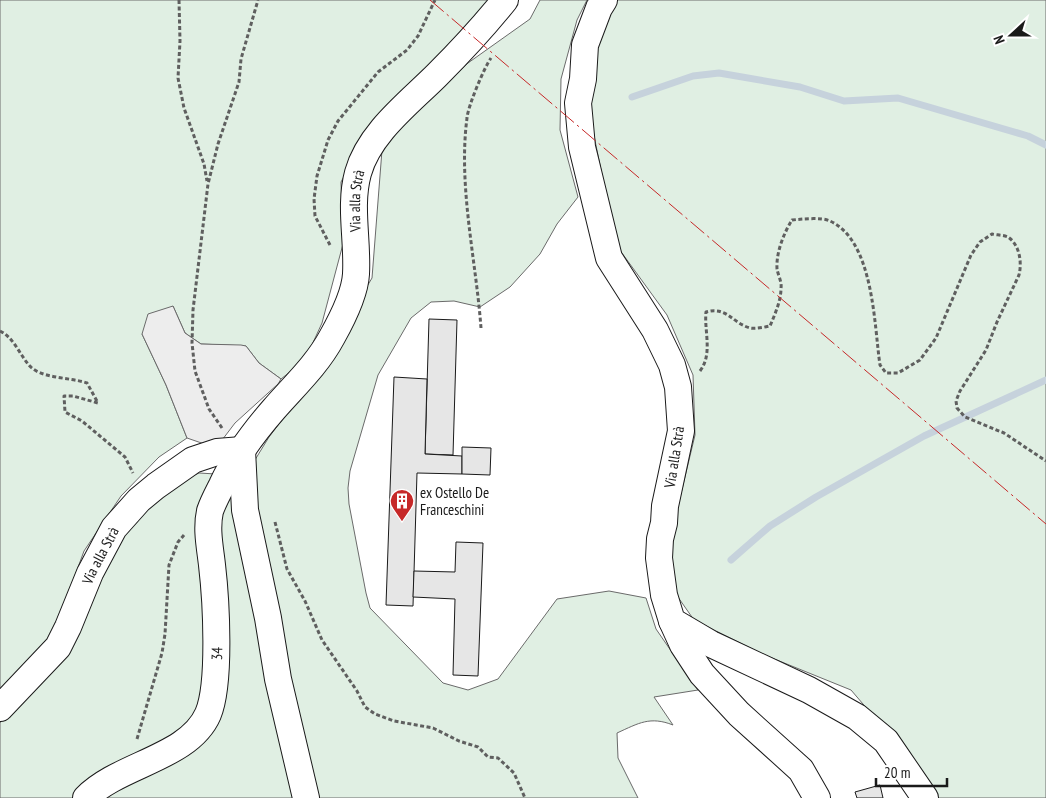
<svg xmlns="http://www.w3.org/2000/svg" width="1046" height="798" viewBox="0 0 1046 798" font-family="'PT Sans Narrow',sans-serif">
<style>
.green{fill:#e0efe3;stroke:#6a6a6a}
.parking{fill:#ededed;stroke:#6a6a6a}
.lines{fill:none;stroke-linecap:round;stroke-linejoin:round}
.stream{stroke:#c6d2dc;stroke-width:7}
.building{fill:#e6e6e6;stroke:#1a1a1a}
.minor-casing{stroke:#1a1a1a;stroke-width:28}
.path{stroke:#5f5f5f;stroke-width:3;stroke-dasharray:4 2.5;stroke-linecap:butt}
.minor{stroke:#fff;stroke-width:26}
.power{stroke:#c62828;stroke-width:1;stroke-dasharray:18 4 2.5 4;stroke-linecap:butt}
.labels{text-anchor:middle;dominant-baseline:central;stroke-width:4;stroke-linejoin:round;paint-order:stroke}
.street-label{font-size:15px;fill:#1a1a1a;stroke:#fff}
.poi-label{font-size:15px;fill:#1a1a1a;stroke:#fff;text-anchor:start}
</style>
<rect width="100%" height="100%" fill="#fff"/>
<g class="green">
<polygon points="0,0 494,0 356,154 341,182 343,244 322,323 305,360 281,379 259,363 246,346 201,344 185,333 173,306 142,334 166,385 187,438 159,457 121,496 84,551 55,630 0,694"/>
<path d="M540,0H587L577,20L561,79L560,130L578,197L557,224L540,254L510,287L480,307L454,301L431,302L411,318L378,375L350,471L348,488L349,504L366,593L370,608L443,683L468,690L498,679L557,599L609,591L646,598L656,629L698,690L654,697L673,725C650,716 639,723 617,733L618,758L638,798H315L313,795L250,468L269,437L307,387L372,278L382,150L403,124L468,63L530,19Z"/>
<polygon points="617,0 1046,0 1046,798 936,798 911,760 851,690 762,654 694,620 673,590 669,553 678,506 695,435 693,375 667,315 619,249 603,180 588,106 598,41"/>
<polygon points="199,473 216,474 231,495 241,554 297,798 0,798 0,723 19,697 110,549 167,487"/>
</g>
<polygon class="parking" points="173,306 185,333 201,344 241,345 246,346 259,363 281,379 278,384 235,423 216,448 187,438 166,385 142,334 148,314"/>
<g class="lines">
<g class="stream">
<polyline points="632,97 693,76 719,73 800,87 844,101 898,98 1028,136 1046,145"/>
<polyline points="731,560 770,526 816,497 924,436 1046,380"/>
</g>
</g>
<g class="building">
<polygon points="429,319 457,320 453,455 425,454"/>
<polygon points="394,377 427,379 425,454 462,456 462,474 417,473 413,606 386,605"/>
<polygon points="462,447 491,448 490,475 462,474"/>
<polygon points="456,542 483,543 478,676 453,675 455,599 413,597 414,571 455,572"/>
<polygon points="880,785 883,798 857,798 855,792"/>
</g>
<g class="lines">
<g class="minor-casing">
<g id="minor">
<polyline points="604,0 599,8 585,45 583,79 578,103 582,147 609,258 655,330 672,365 678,387 681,431 665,506 664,523 660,539 659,558 664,595 672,621 711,644 809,690 857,717 886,741 925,798"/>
<polyline points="242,450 245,510 268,618 278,679 306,798"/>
<polyline points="672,621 683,645 702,674 739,714 801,770 817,798"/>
<path id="s1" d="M0,708L58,647L68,627L90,573L114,528L139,500L156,486L193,460L217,452L242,450"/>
<path id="s2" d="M86,798C119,764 189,758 208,714C221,683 216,599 212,565C210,547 206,529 210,511C213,502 218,493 222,485C235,457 254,432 274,409C294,386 317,365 332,337C341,321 355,293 356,274C358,240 349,206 358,173C369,133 409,103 437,75C461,51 484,26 505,0"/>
</g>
</g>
<g class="path">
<polyline points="179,0 180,41 178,78 184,108 204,164 207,181"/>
<polyline points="330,245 315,216 314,199 317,176 328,140 338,121 378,72 407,50 418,36 435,0"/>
<path d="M481,328C476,260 458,186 467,118C468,106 484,68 491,58"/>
<path d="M0,331C13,337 19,353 28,364C39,379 70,377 87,383L98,403L73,396H64L65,412L82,421L125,457L133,473"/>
<path d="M700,371C713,354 704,331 706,312C727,306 732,323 750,328C756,329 765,327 770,326C775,314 781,301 781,288C782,282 778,275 777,269C776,252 784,233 792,220C802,219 822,217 830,221C874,241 874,325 880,365L886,373H898L920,360L936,338L971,255L980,242L992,234C996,235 1004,235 1008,237C1020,245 1022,263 1019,275L997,322L986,350L960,391L956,401L957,408L965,417L1004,433L1046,461"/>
<polyline points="222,428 209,409 195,371 192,343 193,310 208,184 218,144 239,82 241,59 258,0"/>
<polyline points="275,522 287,569 305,601 322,640 357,691 365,707 375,714 394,721 433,728 459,741 478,747 488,757 498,758 514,773 525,798"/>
<polyline points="137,739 162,653 165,634 169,565 178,542 184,535"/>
</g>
<use href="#minor" class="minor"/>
<polyline class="power" points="430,0 1046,524"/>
</g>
<defs>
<g id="building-pin" transform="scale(1.25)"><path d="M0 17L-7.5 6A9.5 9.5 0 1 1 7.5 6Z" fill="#c62828" stroke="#fff"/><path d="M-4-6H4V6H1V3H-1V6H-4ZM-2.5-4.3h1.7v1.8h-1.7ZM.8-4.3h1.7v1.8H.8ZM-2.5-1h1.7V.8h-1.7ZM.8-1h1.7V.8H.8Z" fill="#fff"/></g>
</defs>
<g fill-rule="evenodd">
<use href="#building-pin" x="402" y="501"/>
</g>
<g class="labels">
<g class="street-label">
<text stroke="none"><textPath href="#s2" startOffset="710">Via alla Strà</textPath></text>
<text transform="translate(674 457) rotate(-81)">Via alla Strà</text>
<text stroke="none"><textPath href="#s1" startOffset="185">Via alla Strà</textPath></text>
<text stroke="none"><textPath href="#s2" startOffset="212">34</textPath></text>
</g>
<g class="poi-label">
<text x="420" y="492">ex Ostello De<tspan x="420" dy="17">Franceschini</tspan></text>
</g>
</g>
<g transform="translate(1011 35) rotate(249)" stroke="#ffffff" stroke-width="4" paint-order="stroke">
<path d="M0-4L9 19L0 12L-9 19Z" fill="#1a1a1a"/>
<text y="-8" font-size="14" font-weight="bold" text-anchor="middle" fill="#1a1a1a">N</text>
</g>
<path d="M876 778v8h71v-8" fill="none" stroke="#1a1a1a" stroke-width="2.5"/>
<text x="884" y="778" font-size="15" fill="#1a1a1a" stroke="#ffffff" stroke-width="4" paint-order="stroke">20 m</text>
</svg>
